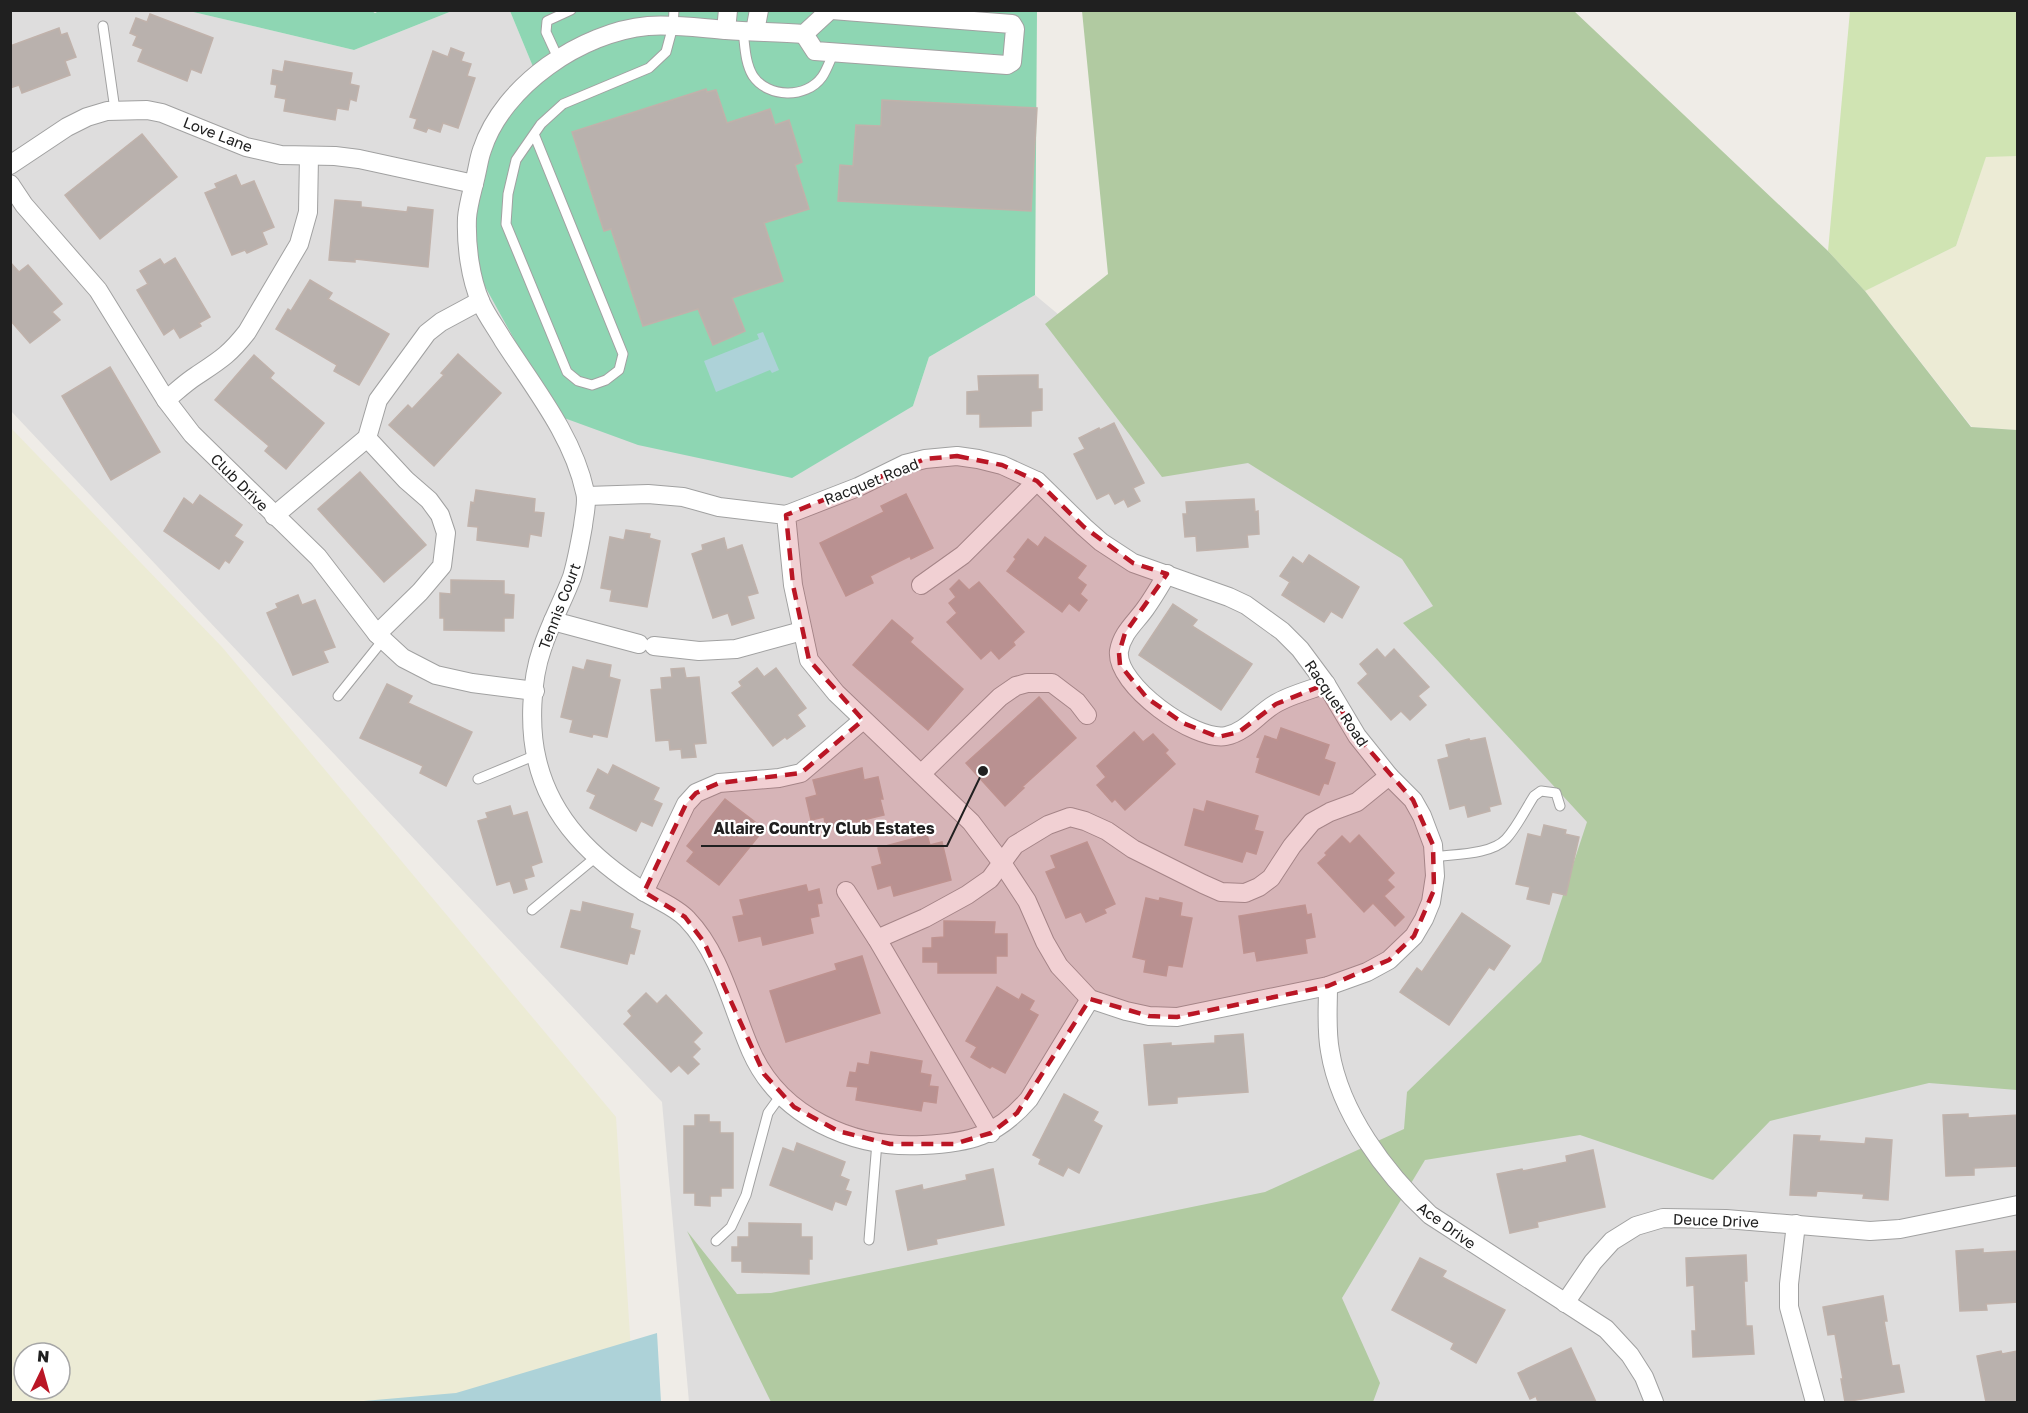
<svg xmlns="http://www.w3.org/2000/svg" width="2028" height="1413" viewBox="0 0 2028 1413" font-family="'Golos Text',sans-serif">
<style>
.residential{fill:#dedddd}
.farmland{fill:#ecebd5;fill-rule:evenodd}
.grass{fill:#d0e4b3}
.forest{fill:#b1caa1}
.pitch{fill:#8ed6b3}
.water{fill:#add2d8}
.building{fill:#b9b1ad;stroke:#c0b2ab;stroke-width:1.5}
.lines{fill:none;stroke-linecap:round;stroke-linejoin:round}
.service-casing{stroke:#a1a1a1;stroke-width:11}
.minor-casing{stroke:#a1a1a1;stroke-width:20}
.service{stroke:#fff;stroke-width:9}
.minor{stroke:#fff;stroke-width:18}
.marked{fill:#ba1625;fill-opacity:0.2;stroke:#ba1625;stroke-width:4.5;stroke-dasharray:12 8;stroke-linejoin:round}
.labels{text-anchor:middle;dominant-baseline:central;stroke-width:4.5;stroke-linejoin:round;paint-order:stroke}
.street-label{font-size:15px;fill:#202020;stroke:#fff}
.leader{fill:none;stroke:#202020;stroke-width:2}
.callout-dot{fill:#202020;stroke:#fff;stroke-width:2}
.callout-label{font-size:16px;text-anchor:middle;font-weight:bold;fill:#202020;stroke:#fff;stroke-width:4.5;stroke-linejoin:round;paint-order:stroke}
</style>
<rect width="100%" height="100%" fill="#efece7"/>
<polygon class="residential" points="11,11 189,11 354,50 452,11 510,11 536,74 913,406 929,357 1035,295 1194,427 1535,518 2017,1060 2017,1402 689,1402 662,1102 11,411"/>
<g class="farmland">
<polygon points="1986,156 2017,156 2017,430 1972,427 1865,291 1956,246"/>
<path d="M10,427L222,647L616,1117L632,1367L420,1402H11ZM24,1353H60V1389H24Z"/>
</g>
<polygon class="grass" points="1850,11 2017,11 2017,156 1986,157 1956,246 1865,291 1828,251"/>
<polygon class="forest" points="1082,11 1574,11 1828,251 1865,291 1971,427 2017,430 2017,1090 1929,1083 1770,1121 1713,1180 1580,1135 1425,1160 1342,1298 1380,1383 1373,1402 771,1402 687,1231 737,1294 771,1293 1265,1192 1404,1129 1407,1092 1541,962 1587,822 1403,623 1433,606 1402,559 1248,463 1162,477 1045,324 1108,274"/>
<g class="pitch">
<polygon points="370,10 375,13 381,10 452,11 354,50 189,11"/>
<polygon points="510,11 1037,11 1035,295 929,357 913,406 792,478 638,445 556,415 471,261 467,183 536,74"/>
</g>
<g class="water">
<polygon points="763,332 779,370 772,373 770,370 716,392 704,361 759,339 757,334"/>
<polygon points="657,1333 661,1402 352,1402 456,1393"/>
</g>
<g class="building">
<polygon points="150,14 213,38 201,73 191,69 187,81 138,61 143,49 133,45 137,36 130,33 136,18 147,22"/>
<polygon points="59,28 61,35 67,33 76,57 65,61 70,75 22,93 19,85 10,88 10,46"/>
<polygon points="451,48 464,53 461,61 471,64 467,76 475,78 458,128 443,123 440,132 428,128 426,132 414,128 417,119 410,117 433,51 448,57"/>
<polygon points="285,61 352,73 350,84 359,86 356,101 350,99 348,110 337,108 335,120 284,111 286,99 275,97 277,85 271,84 273,70 283,72"/>
<polygon points="706,89 707,92 716,90 727,123 770,109 775,125 789,120 802,162 795,165 809,209 764,223 783,281 732,298 745,331 713,345 698,309 643,326 611,229 604,231 572,132"/>
<polygon points="882,100 1037,108 1031,211 838,201 840,165 853,166 856,125 881,126"/>
<polygon points="142,134 177,177 100,239 65,195"/>
<polygon points="236,175 241,186 254,181 274,227 262,232 267,244 247,253 245,250 232,255 205,193 217,188 215,184"/>
<polygon points="335,200 361,202 361,207 407,212 408,207 433,210 428,267 355,259 355,262 329,260"/>
<polygon points="175,258 210,317 199,323 201,326 180,338 174,328 164,335 137,290 148,284 140,271 160,259 164,265"/>
<polygon points="10,262 19,272 28,265 62,304 52,312 60,320 30,343 10,320"/>
<polygon points="310,280 332,293 328,299 389,334 359,385 334,371 337,365 276,329 288,309 291,311"/>
<polygon points="458,354 501,393 434,466 389,425 408,405 412,409 444,375 441,373"/>
<polygon points="254,355 274,373 270,378 324,423 286,469 265,451 269,446 215,400"/>
<polygon points="110,367 160,452 111,480 62,396"/>
<polygon points="1038,375 1038,389 1042,389 1042,410 1031,411 1031,426 980,427 980,414 967,414 967,392 979,391 978,376"/>
<polygon points="1114,423 1144,483 1133,488 1140,501 1128,507 1124,499 1115,504 1109,493 1097,499 1074,454 1085,449 1079,438 1099,428 1100,430"/>
<polygon points="360,472 426,545 384,582 318,509"/>
<polygon points="476,490 535,499 534,512 544,513 541,536 530,534 528,547 477,540 478,527 468,526 471,502 474,503"/>
<polygon points="906,494 933,548 911,559 910,556 870,576 873,583 846,596 820,543 884,512 881,506"/>
<polygon points="200,495 242,525 234,536 243,542 229,563 225,560 219,569 164,531 184,498 193,505"/>
<polygon points="1254,499 1255,512 1258,511 1259,534 1247,535 1248,547 1197,551 1196,536 1185,537 1183,514 1187,514 1186,502"/>
<polygon points="626,530 650,534 649,538 660,541 647,607 610,601 612,590 601,588 610,537 624,540"/>
<polygon points="1045,537 1086,566 1077,578 1086,585 1080,594 1087,600 1079,611 1069,603 1062,612 1007,571 1016,559 1014,557 1028,539 1038,547"/>
<polygon points="724,538 727,550 742,545 758,593 747,596 754,618 732,625 728,613 713,618 692,554 703,550 702,545"/>
<polygon points="1309,555 1359,587 1342,618 1331,611 1324,622 1282,595 1290,582 1280,576 1293,557 1303,564"/>
<polygon points="451,580 504,581 504,594 514,595 513,618 504,618 504,631 444,630 444,618 440,618 440,593 451,594"/>
<polygon points="959,580 969,590 979,582 1024,632 1013,642 1015,645 999,659 991,650 981,659 947,622 957,613 949,603 956,597 950,589"/>
<polygon points="298,595 302,605 315,600 335,647 323,651 328,662 293,675 267,613 278,608 276,604"/>
<polygon points="1173,604 1197,620 1192,626 1252,664 1221,710 1139,655"/>
<polygon points="892,620 913,638 910,642 963,689 928,730 853,665"/>
<polygon points="1377,649 1385,658 1394,649 1429,687 1418,696 1426,705 1410,720 1401,711 1391,720 1358,683 1368,674 1360,664"/>
<polygon points="587,660 611,665 609,677 620,680 607,737 593,734 592,737 570,732 573,720 561,717 573,667 584,670"/>
<polygon points="684,668 686,678 699,677 706,743 694,744 696,757 682,758 681,749 670,750 669,740 656,741 651,690 662,689 661,678 672,677 671,669"/>
<polygon points="757,668 764,677 776,668 806,708 797,715 805,726 787,739 785,737 773,746 732,693 742,686 739,682"/>
<polygon points="387,684 412,696 408,703 472,732 446,786 420,773 423,766 360,738"/>
<polygon points="1039,697 1076,738 1022,787 1024,788 1005,806 966,763"/>
<polygon points="1281,728 1329,745 1324,759 1335,763 1328,784 1324,783 1319,795 1256,772 1260,758 1257,757 1265,736 1277,740"/>
<polygon points="1134,732 1143,742 1153,734 1168,750 1165,753 1175,764 1125,810 1115,799 1112,802 1097,785 1106,777 1097,766"/>
<polygon points="1485,738 1501,804 1489,807 1490,811 1468,817 1465,805 1450,809 1438,760 1449,757 1446,745 1469,739 1470,741"/>
<polygon points="613,765 659,788 653,800 662,804 652,826 641,821 636,831 590,808 596,795 587,791 598,769 608,775"/>
<polygon points="862,768 864,780 878,777 883,799 880,799 884,815 826,829 824,817 811,820 806,798 817,795 813,780"/>
<polygon points="725,799 755,822 753,825 761,833 719,885 687,861 694,852 687,846"/>
<polygon points="1207,801 1258,816 1254,830 1263,832 1256,854 1246,851 1242,862 1185,845 1194,809 1204,812"/>
<polygon points="510,806 513,816 527,812 542,862 531,866 534,876 524,879 527,889 514,893 510,881 497,885 478,821 488,818 486,813"/>
<polygon points="1544,825 1566,830 1565,834 1579,837 1566,895 1552,892 1549,904 1527,899 1530,887 1516,884 1528,834 1541,837"/>
<polygon points="927,835 930,845 942,842 951,880 894,896 891,885 878,889 872,867 882,864 878,848"/>
<polygon points="1359,835 1394,873 1387,880 1394,887 1384,896 1404,917 1395,926 1373,903 1364,912 1318,863 1327,855 1325,853 1342,836 1350,844"/>
<polygon points="1087,842 1115,904 1104,909 1106,913 1086,922 1081,912 1066,918 1046,872 1056,868 1051,856"/>
<polygon points="806,885 808,892 819,889 822,903 817,904 819,916 810,918 813,933 763,945 761,936 739,941 733,917 744,915 740,900"/>
<polygon points="1146,898 1159,901 1160,898 1182,903 1180,916 1192,918 1182,967 1168,965 1166,976 1144,972 1146,960 1133,957"/>
<polygon points="583,902 633,914 630,928 640,931 634,954 630,953 627,964 561,947 571,910 581,912"/>
<polygon points="1305,905 1307,915 1311,914 1315,937 1305,939 1307,953 1257,961 1255,951 1244,953 1239,916"/>
<polygon points="1462,913 1510,946 1494,970 1489,967 1449,1025 1400,992 1417,968 1422,972"/>
<polygon points="944,921 995,922 994,934 1007,934 1007,956 996,956 996,973 938,973 938,962 923,962 923,948 932,948 932,938 944,937"/>
<polygon points="862,956 880,1013 786,1042 770,991 837,970 835,964"/>
<polygon points="997,987 1019,1000 1022,994 1034,1001 1029,1010 1038,1015 1005,1073 992,1066 990,1068 971,1057 977,1047 966,1041"/>
<polygon points="646,993 657,1004 666,995 702,1033 693,1042 700,1049 692,1057 699,1064 688,1074 679,1065 671,1072 624,1024 632,1016 628,1011"/>
<polygon points="1243,1034 1248,1092 1177,1097 1177,1103 1149,1105 1144,1045 1171,1043 1171,1046 1215,1043 1215,1036"/>
<polygon points="871,1052 922,1061 920,1073 931,1075 929,1086 938,1087 936,1103 923,1101 921,1111 856,1100 858,1087 847,1086 850,1072 856,1073 858,1063 869,1065"/>
<polygon points="1064,1094 1098,1112 1093,1121 1102,1126 1079,1173 1068,1167 1063,1176 1039,1164 1041,1159 1033,1155"/>
<polygon points="1968,1114 1968,1118 2018,1115 2018,1166 1974,1168 1974,1175 1946,1176 1943,1115"/>
<polygon points="695,1115 709,1115 709,1122 720,1122 720,1133 733,1133 733,1188 721,1188 721,1196 710,1196 710,1206 695,1205 695,1193 684,1193 684,1126 695,1126"/>
<polygon points="1794,1135 1820,1136 1819,1141 1865,1144 1866,1138 1892,1140 1888,1200 1863,1198 1864,1194 1817,1191 1816,1196 1790,1195"/>
<polygon points="797,1143 845,1162 840,1176 849,1180 845,1190 851,1192 846,1205 835,1201 832,1210 770,1185 783,1148 794,1152"/>
<polygon points="1593,1150 1605,1207 1537,1222 1538,1227 1510,1233 1497,1174 1522,1169 1523,1171 1567,1162 1566,1156"/>
<polygon points="993,1169 1004,1225 936,1239 937,1244 908,1250 896,1191 922,1185 923,1190 967,1180 966,1175"/>
<polygon points="749,1223 801,1224 801,1237 812,1237 812,1259 809,1259 809,1274 742,1272 742,1261 732,1261 732,1247 738,1247 738,1237 749,1237"/>
<polygon points="1983,1249 1983,1253 2018,1251 2018,1302 1986,1304 1987,1310 1960,1311 1956,1251"/>
<polygon points="1746,1255 1747,1281 1744,1281 1746,1326 1752,1326 1754,1354 1693,1357 1692,1331 1696,1331 1694,1285 1687,1286 1686,1258"/>
<polygon points="1420,1258 1446,1271 1442,1277 1505,1310 1476,1363 1451,1349 1454,1343 1392,1310"/>
<polygon points="1883,1296 1887,1321 1884,1321 1892,1366 1899,1365 1904,1392 1845,1402 1841,1379 1843,1379 1835,1334 1828,1335 1823,1307"/>
<polygon points="1571,1348 1596,1402 1538,1402 1536,1396 1530,1399 1518,1373"/>
<polygon points="2001,1351 2002,1354 2018,1351 2018,1402 1986,1402 1977,1356"/>
</g>
<g class="lines">
<g class="service-casing">
<g id="service">
<polyline points="103,26 115,110"/>
<path d="M743,31C745,46 745,63 753,76C768,98 806,99 822,77C827,70 830,60 834,52"/>
<polyline points="558,58 546,32 547,21 571,10"/>
<polyline points="534,134 623,354 619,370 606,380 592,385 578,381 567,372 506,224 508,194 516,160 541,124 563,104 649,68 666,52 673,26 674,10"/>
<polyline points="338,696 383,640"/>
<polyline points="478,779 536,755"/>
<path d="M1434,857C1454,854 1491,855 1506,839C1517,827 1525,810 1534,796L1541,791L1556,793L1560,806"/>
<polyline points="532,910 596,857"/>
<polyline points="869,1240 877,1142"/>
<polyline points="716,1241 731,1227 746,1195 768,1113 781,1095"/>
</g>
</g>
<g class="minor-casing">
<g id="minor">
<path d="M830,10L804,34C778,32 752,32 726,30C700,28 674,24 648,26C582,32 503,85 482,150C479,158 478,167 476,175C473,189 468,204 467,218C466,245 470,278 481,303C487,316 496,328 503,340C534,388 573,436 585,492C588,502 584,515 583,526C580,543 577,560 572,577C563,601 550,624 542,649C531,680 529,728 537,760C551,820 594,860 643,891C657,900 676,907 687,919C721,954 732,1008 751,1051C780,1117 854,1149 923,1145C970,1143 997,1136 1029,1099L1090,999"/>
<polyline points="726,30 728,10"/>
<polyline points="755,31 759,10"/>
<polyline points="804,34 815,51 1007,65 1012,62 1015,29 1012,24 832,10"/>
<polyline points="10,165 67,127 87,117 107,111 147,110 162,113 246,147 281,155 335,156 359,159 474,184"/>
<polyline points="10,184 24,205 98,290 166,400 192,434 318,557 377,634 403,658 436,675 472,683 535,691"/>
<path d="M166,400C176,392 185,383 196,376C220,360 229,355 247,332L299,244L308,212L309,156"/>
<polyline points="367,438 406,480 429,500 440,515 446,533 442,566 420,592 377,634"/>
<polyline points="587,496 648,494 683,497 719,507 786,515 858,487 905,464 925,459 957,456 978,459 1002,465 1037,481 1084,527 1101,542 1133,563 1229,597 1246,605 1282,631 1300,649 1326,684 1357,736 1389,776 1413,800 1422,816 1433,845 1435,876 1431,902 1424,919 1414,936 1389,960 1367,972 1328,986 1177,1017 1149,1016 1126,1011 1090,999 1059,966 1045,942 1027,901 1002,863 971,822 836,693 809,660 793,585 786,515"/>
<polyline points="274,516 367,438 378,400 427,333 441,322 480,301"/>
<path d="M1167,574C1160,586 1153,598 1145,609C1135,623 1122,633 1119,651C1115,685 1195,742 1226,736C1246,732 1258,714 1275,704C1290,695 1310,690 1326,684"/>
<polyline points="921,585 963,555 1037,481"/>
<polyline points="553,621 639,644"/>
<polyline points="654,646 699,651 736,649 802,631"/>
<polyline points="921,774 1000,697 1016,686 1027,683 1052,683 1077,702 1087,715"/>
<polyline points="846,891 877,939 991,1133"/>
<polyline points="644,892 686,804 696,793 719,783 779,778 801,773 863,720"/>
<polyline points="877,939 925,918 967,895 990,879 1015,845 1048,825 1070,817 1085,821 1107,831 1133,849 1203,884 1221,892 1245,893 1259,887 1271,878 1292,846 1312,822 1330,812 1357,802 1389,776"/>
<path d="M1328,986C1328,1008 1326,1030 1330,1051C1340,1113 1385,1173 1430,1215L1606,1329L1630,1355L1644,1377L1654,1402"/>
<polyline points="1796,1224 1789,1284 1789,1307 1815,1402"/>
<polyline points="1565,1303 1593,1262 1612,1241 1636,1226 1663,1218 1726,1219 1870,1231 1900,1229 2018,1205"/>
</g>
</g>
<use href="#service" class="service"/>
<use href="#minor" class="minor"/>
</g>
<path class="marked" d="M957,456L1002,465L1037,481L1084,527L1133,563L1167,574L1125,633L1119,653L1120,665L1147,698L1183,723L1218,737L1239,732L1276,704L1326,684L1357,736L1413,800L1433,845L1434,890L1414,936L1389,960L1328,986L1177,1017L1149,1016L1090,999L1017,1113L991,1133L954,1144H890L838,1131L794,1107L764,1074L704,942L685,917L644,892L686,804L696,793L719,783L801,773L863,720L809,660L793,585L786,515L925,459Z"/>
<g class="labels">
<g class="street-label">
<text transform="translate(218 134) rotate(21)">Love Lane</text>
<text transform="translate(871 481) rotate(-22)">Racquet Road</text>
<text transform="translate(240 482) rotate(45)">Club Drive</text>
<text transform="translate(559 606) rotate(-69)">Tennis Court</text>
<text transform="translate(1337 703) rotate(56)">Racquet Road</text>
<text transform="translate(1716 1220) rotate(2)">Deuce Drive</text>
<text transform="translate(1447 1225) rotate(36)">Ace Drive</text>
</g>
</g>
<path class="leader" d="M983 771L947 846H701"/>
<circle class="callout-dot" cx="983" cy="771" r="6"/>
<g class="callout-label">
<text x="824" y="834">Allaire Country Club Estates</text>
</g>
<rect width="2028" height="1413" fill="none" stroke="#202020" stroke-width="24"/>
<g transform="translate(42 1371) rotate(5)"><circle r="28" fill="#ffffff" stroke="#a6a6a6" stroke-width="1.5"/>
<path d="M0-4.5L10 22L0 15L-10 22Z" fill="#ba1625"/>
<text y="-9" font-size="16" font-weight="bold" text-anchor="middle" fill="#202020">N</text>
</g>
</svg>
